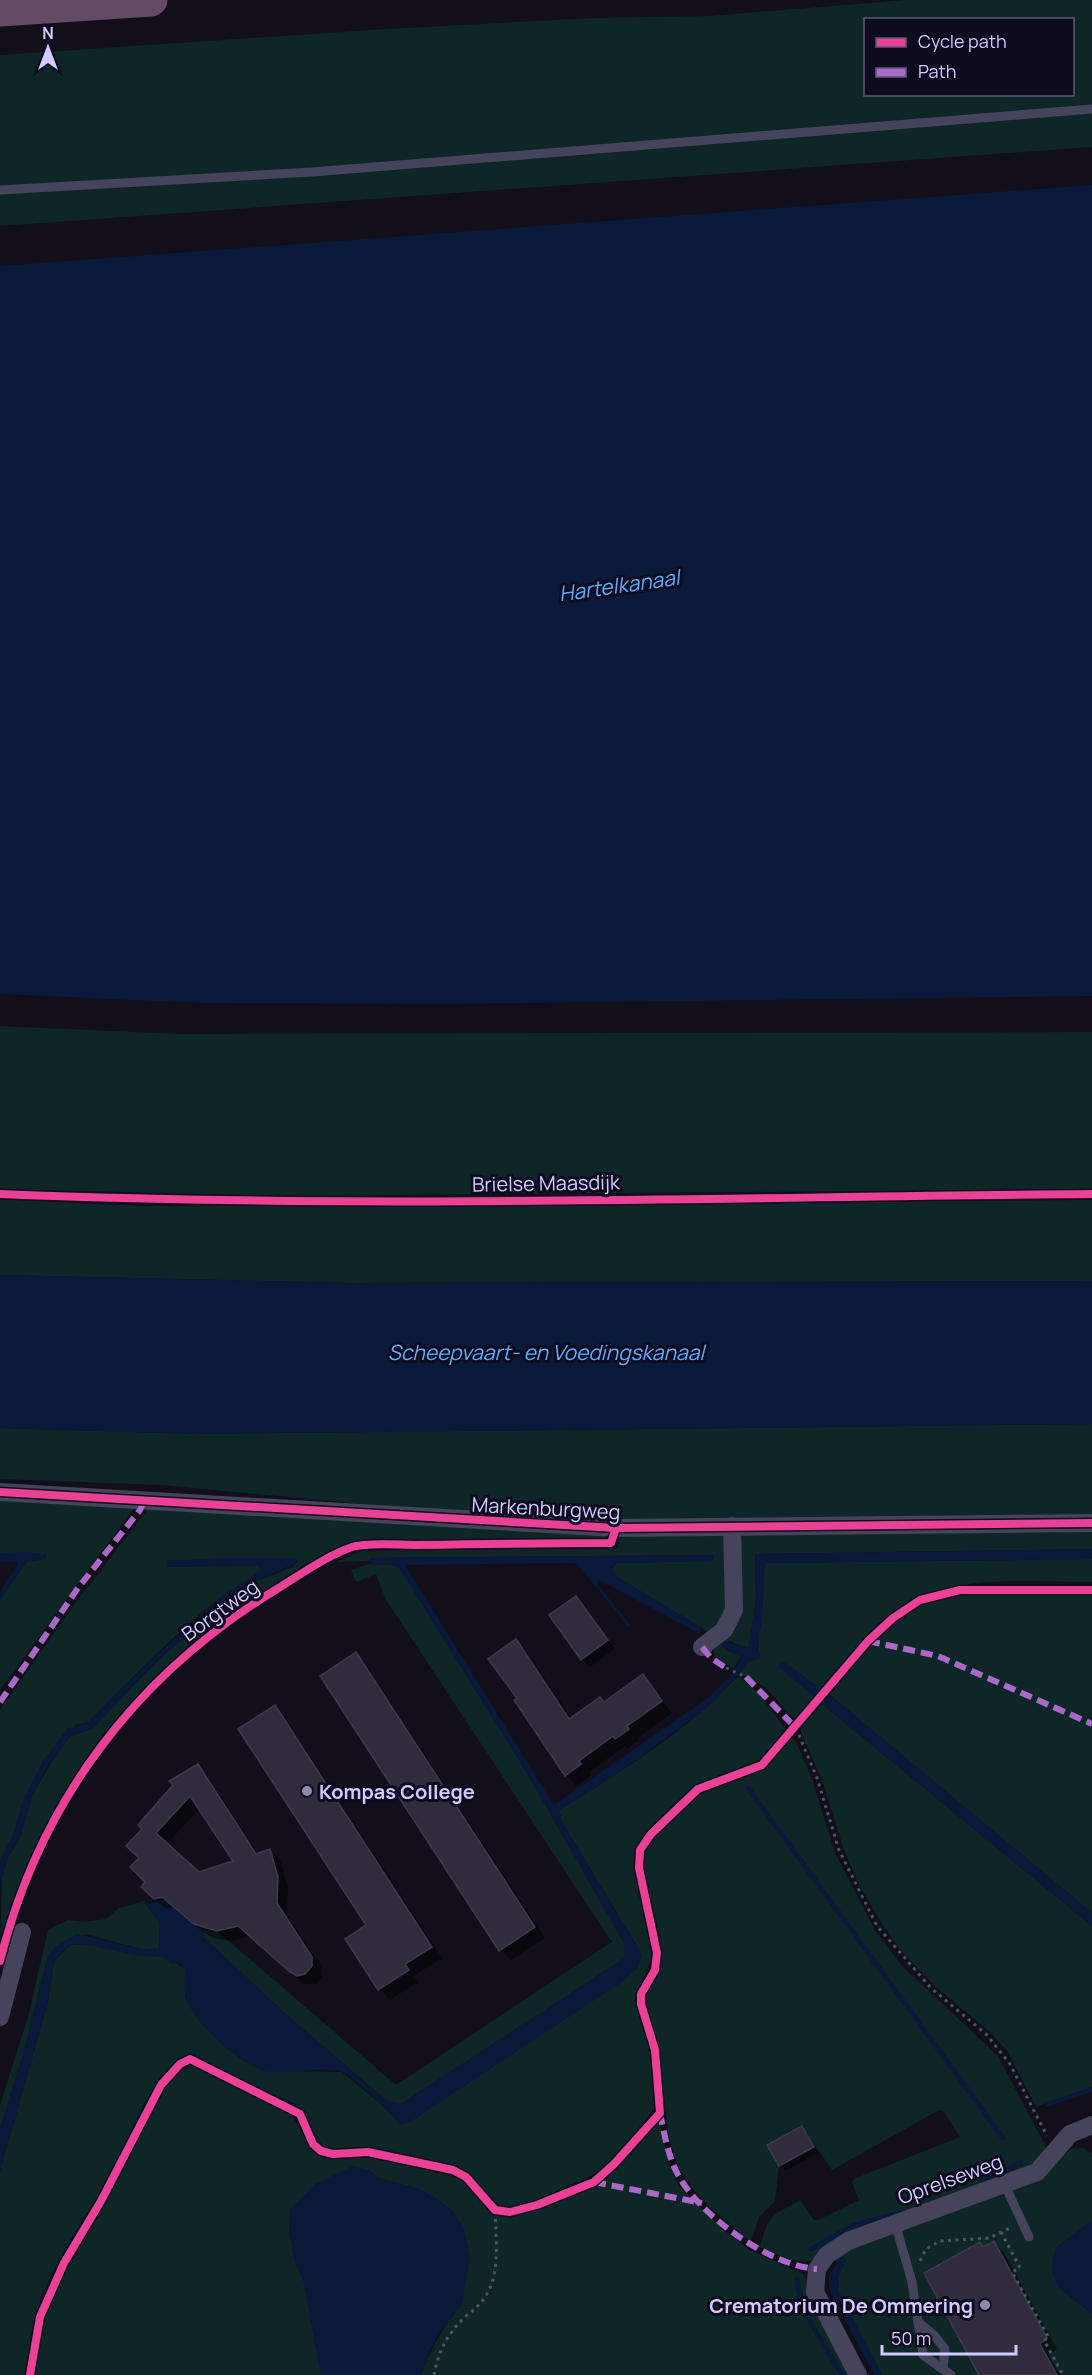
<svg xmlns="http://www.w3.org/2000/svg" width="1092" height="2375" viewBox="0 0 1092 2375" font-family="Manrope,sans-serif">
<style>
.green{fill:#0f2627;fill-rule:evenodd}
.water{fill:#08193a}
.shadow{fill:#0007;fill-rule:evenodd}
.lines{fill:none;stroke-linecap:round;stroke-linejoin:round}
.stream{stroke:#08193a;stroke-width:5}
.building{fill:#302c3e;stroke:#3e3950;stroke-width:1.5;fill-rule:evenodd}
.path{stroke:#485766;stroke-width:3;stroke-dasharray:3 4.5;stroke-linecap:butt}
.lane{stroke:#46445c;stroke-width:9}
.street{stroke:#46445c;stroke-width:18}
.highway{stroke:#624a64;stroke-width:33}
.quiet{stroke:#ac68c9;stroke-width:6;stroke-dasharray:12 6;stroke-linecap:butt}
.cycleway-casing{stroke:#0f0b1f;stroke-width:11}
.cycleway{stroke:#ea4096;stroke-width:8}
.poi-dot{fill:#8e89af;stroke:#0f0b1f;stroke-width:2}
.labels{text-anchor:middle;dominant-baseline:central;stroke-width:6;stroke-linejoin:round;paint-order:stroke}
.street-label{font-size:20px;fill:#d1caff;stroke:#0f0b1f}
.poi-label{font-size:20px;font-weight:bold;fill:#d1caff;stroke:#0f0b1f;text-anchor:start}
.water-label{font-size:21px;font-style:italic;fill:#58aeff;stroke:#0f0b1f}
</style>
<rect width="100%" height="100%" fill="#120f1a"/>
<g class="green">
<path d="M906,0H1092V147L0,226V55L387,29L594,18L710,16ZM866,20H1072V94H866Z"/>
<polygon points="0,1026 179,1034 1092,1032 1092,1189 291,1196 0,1189"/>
<polygon points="0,1199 139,1206 1092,1200 1092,1281 351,1283 0,1275"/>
<polygon points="1092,1424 1092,1516 535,1520 161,1485 0,1479 0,1428 198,1434"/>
<polygon points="0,1496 134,1508 0,1690 0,1600 26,1562 46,1558 45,1554 0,1553"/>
<path d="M148,1509L606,1534L605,1539L357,1542L345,1545C299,1571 252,1596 210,1629C107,1708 32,1820 0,1945L2,1876L8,1857L20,1839L32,1795L61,1747L71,1736L92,1729L158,1660L232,1596L254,1582L293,1567L295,1558L167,1561L168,1567L256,1565L262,1569C255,1582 235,1586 224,1595C175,1632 132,1679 88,1722L75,1725L24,1798L13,1836L0,1861V1710L76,1602Z"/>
<polygon points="1092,1530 1092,1549 755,1554 756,1600 749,1645 747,1648 729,1641 726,1650 741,1656 733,1669 714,1655 714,1647 725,1635 740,1541 744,1533"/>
<polygon points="721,1533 726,1537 728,1614 709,1634 701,1627 615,1576 611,1571 617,1563 712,1561 714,1555 371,1558 369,1561 335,1562 361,1551 618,1548 619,1534"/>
<path d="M1092,1559V1582C1023,1582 942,1571 885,1618C861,1637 842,1667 822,1690L782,1661L779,1667L816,1698L798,1720L792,1717L765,1687L740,1673L749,1662L758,1659C757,1653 763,1568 765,1563Z"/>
<polygon points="369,1564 392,1565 400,1568 527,1773 624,1943 625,1958 401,2104 387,2101 289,2017 202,1936 204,1929 217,1931 396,2085 612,1942 386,1600 376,1574 356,1582 351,1570"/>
<path d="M1017,1592L1092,1594V1913L830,1695C860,1656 892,1610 943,1598C967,1592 993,1593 1017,1592Z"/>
<path d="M738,1676L759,1694L788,1732L760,1761L698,1786L674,1807L637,1847L635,1872L649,1933L652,1958L635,2000L649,2045L655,2107L623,2149L601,2171L536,2201L506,2208L491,2200L475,2179L452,2165L368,2148L343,2150L323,2147L317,2142L307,2120L296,2104L243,2082L194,2054C179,2054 164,2073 156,2085C138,2111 127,2142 112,2170C90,2213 58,2253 41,2299C33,2323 29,2349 26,2375H0V2171L48,2002L54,1961L71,1945L83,1944C111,1949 167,1949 185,1970V1997L193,2011L219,2041L265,2071L342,2072L388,2110L400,2124L623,1981L638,1967L637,1946L562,1822L559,1810C622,1771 688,1731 738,1676Z"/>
<polygon points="822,1704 1092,1926 1092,2087 1036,2107 1008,2052 989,2031 937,1988 903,1953 882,1924 859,1885 844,1850 822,1780 801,1733 801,1728"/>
<path d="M794,1737L812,1779L835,1853L876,1932L903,1967L998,2056L1046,2147L1041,2162L807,2262L785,2258L760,2247C769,2213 771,2217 800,2200L814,2220H818L859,2200L852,2182L856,2178L960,2137L943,2111L939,2110L832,2170L802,2126L767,2145L779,2166L775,2201L759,2217L751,2241C728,2223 702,2203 685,2178C661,2140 667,2091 659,2049C656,2032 649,2017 646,2000C646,1985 662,1974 662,1957C661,1920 642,1887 644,1850L699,1793L761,1770Z"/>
<polygon points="144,1901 159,1922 160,1948 144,1950 86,1934 48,1956 25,2048 0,2129 0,2105 28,2017 48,1930 68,1920 84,1922 106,1919 119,1908"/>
<path d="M191,2066H197L226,2083L289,2111L314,2152L324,2158H375L448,2175L467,2183L491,2213L511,2218L595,2187L632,2153L659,2121L669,2164L680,2188L725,2231L750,2250L803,2274L856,2375H421C431,2347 444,2326 462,2304L452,2210L419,2189L378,2178L369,2170L289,2229L295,2262L304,2282L321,2375H35L44,2322L62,2277L124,2169L160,2093L180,2072Z"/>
<polygon points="1083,2148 1092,2153 1092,2375 882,2375 839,2292 839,2275 842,2268 833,2256 1056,2161 1071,2149"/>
</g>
<g class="water">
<polygon points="1092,185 1092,996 449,1004 202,1003 0,994 0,266"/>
<polygon points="0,1275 351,1283 1092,1281 1092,1424 198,1434 0,1428"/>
<path d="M1092,1549V1559L765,1563L762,1618L757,1650L760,1655L759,1659L749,1662L712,1704L617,1774L559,1810L562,1822L642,1955L638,1967L623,1981L410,2122L400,2125C390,2113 356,2077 342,2072C328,2066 283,2075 265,2071C239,2064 193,2023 186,1997C183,1989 185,1978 185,1970L179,1963L171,1964L165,1957L141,1956L83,1944L71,1945L61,1953L54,1961L48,2001L0,2171V2129L25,2048L48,1956L55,1947L77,1934L144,1950L159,1948V1922L147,1904L164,1899L190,1922L204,1929L202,1936L289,2017L387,2101L401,2104L625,1958L624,1943L527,1773L400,1569L392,1565H371L370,1558L714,1555L712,1561L617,1563L612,1568L615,1576L701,1627L700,1634L599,1580L598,1585L630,1625L628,1627L577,1564L572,1563L405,1565L554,1805L709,1697L733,1673L741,1656L722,1647L724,1641L746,1648L749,1645L756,1600L755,1554Z"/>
<path d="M27,1552L45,1554L46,1559L26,1562L0,1600C0,1585 13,1576 18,1562H0V1553Z"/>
<polygon points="221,1558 295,1558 299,1562 254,1582 232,1596 158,1660 92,1729 71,1736 47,1767 32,1795 20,1839 8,1857 0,1885 0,1861 13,1836 24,1798 43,1761 67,1729 88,1722 162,1650 225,1594 262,1570 256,1565 167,1567 167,1561"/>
<polygon points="782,1661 822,1690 816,1698 778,1667"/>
<polygon points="830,1695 1092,1913 1092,1926 822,1704"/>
<polygon points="1092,2087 1092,2092 1045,2107 1044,2103"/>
<polygon points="353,2166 369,2170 378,2178 419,2189 436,2198 452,2210 464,2228 470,2257 462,2304 442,2329 429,2352 421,2375 321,2375 304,2282 295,2262 289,2229 290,2210 315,2184"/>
<path d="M1092,2220V2314C1065,2292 1043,2286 1056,2247Z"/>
<polygon points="840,2258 845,2258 846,2261 839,2275 839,2292 882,2375 874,2375 829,2290 829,2277"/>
</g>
<g class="shadow">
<polygon points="576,1598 615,1649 590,1667 582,1659"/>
<polygon points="516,1641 526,1651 572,1719 604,1703 642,1676 672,1713 637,1738 639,1740 627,1749 625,1746 589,1772 591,1775 577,1786 566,1775 519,1698"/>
<polygon points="356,1654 366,1665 545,1938 511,1960 500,1950"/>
<polygon points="275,1707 285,1718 442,1958 414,1976 418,1982 390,2000 380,1989 347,1940 369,1926"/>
<path d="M198,1766L208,1777L259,1855L270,1851L281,1862L288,1888L287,1915L321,1966L322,1977L316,1984H304L250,1936L233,1941L213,1938L203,1932L174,1907L166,1909L153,1897L141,1858L128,1846ZM200,1808L236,1862L199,1874L166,1845Z"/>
<polygon points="802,2128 818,2153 785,2171 769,2146"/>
<polygon points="994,2243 1005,2254 1057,2349 1049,2355 1060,2375 981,2375 980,2244 984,2248"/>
</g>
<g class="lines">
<g class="stream">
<polyline points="748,1788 1003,2138"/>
<polyline points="982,2183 1020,2163"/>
<polyline points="811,2249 853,2226 903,2212"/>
<path d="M797,2279C800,2314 825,2345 842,2375"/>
</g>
</g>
<g class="building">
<polygon points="576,1596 608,1640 581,1660 549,1615"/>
<polygon points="516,1639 569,1719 600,1697 604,1702 643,1674 662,1701 627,1726 629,1729 615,1739 613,1736 579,1761 581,1764 565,1776 514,1700 517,1698 488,1659"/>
<polygon points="356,1652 535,1927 499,1951 320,1676"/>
<polygon points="275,1705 432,1947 405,1964 409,1970 378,1990 345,1939 366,1925 238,1729"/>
<path d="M198,1764L256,1854L270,1849L278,1877L277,1903L312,1957V1966L305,1974L297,1976L290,1972L238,1926L217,1931L194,1924L162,1897L154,1899L141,1887L145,1882L130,1867L139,1858L126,1846L142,1829L138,1825L173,1785L169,1781ZM190,1796L233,1861L199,1872L156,1833Z"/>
<polygon points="802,2126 814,2147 779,2166 767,2145"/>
<polygon points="994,2241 1047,2338 1040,2344 1057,2375 979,2375 924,2273 980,2242 983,2247"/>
</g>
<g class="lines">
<g class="path">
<polyline points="726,1668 746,1677"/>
<polyline points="796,1728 817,1778 839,1850 877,1926 931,1988 986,2034 1010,2064 1047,2136"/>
<polyline points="1001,2232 1020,2268 1012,2272 1049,2338 1044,2340 1063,2375"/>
<polyline points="920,2261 926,2249 940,2241 989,2238 1012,2227"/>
<path d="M434,2375C439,2350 447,2334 466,2316C475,2309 483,2302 488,2292C500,2270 496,2235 495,2210"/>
</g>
<g class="lane">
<polyline points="0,190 312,172 1092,109"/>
<polyline points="1004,2183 1029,2237"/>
<polyline points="895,2223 912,2282 923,2355 951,2375"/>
<polyline points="918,2322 934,2335 945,2349 943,2369"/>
</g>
<g class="street">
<polyline points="0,1492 616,1528 1092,1523"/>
<polyline points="702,1647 724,1630 734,1610 732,1526"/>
<polyline points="0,2017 22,1932"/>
<polyline points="858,2375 815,2292 817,2269 827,2255 848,2241 1037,2172 1070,2134 1092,2125"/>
</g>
<polyline class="highway" points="0,10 151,0"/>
<g class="quiet">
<polyline points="868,1641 938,1656 1092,1724"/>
<polyline points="702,1647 711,1658 726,1668"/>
<polyline points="746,1677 796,1728"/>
<polyline points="0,1702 78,1588 140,1510 145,1499"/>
<path d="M660,2113C665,2137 669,2163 683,2183C708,2221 772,2266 817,2269"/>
<polyline points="594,2182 702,2203"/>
</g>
<g class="cycleway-casing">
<g id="cycleway">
<path d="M0,1194C364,1209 728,1197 1092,1194"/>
<polyline points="0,1492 616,1528 1092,1523"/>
<path d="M0,1961C40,1801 136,1675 277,1589C300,1575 326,1556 352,1547C367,1542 399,1545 416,1545C481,1544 546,1543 611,1543L616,1528"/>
<polyline points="30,2375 40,2317 64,2263 101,2201 161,2085 180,2064 190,2059 300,2114 313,2144 321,2151 333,2154 368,2152 453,2170 466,2177 495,2210 510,2212 537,2205 594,2182 614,2164 660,2113 655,2050 641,2004 641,1994 655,1970 657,1953 639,1868 640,1850 651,1834 698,1789 762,1765 868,1641 893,1618 920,1600 960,1590 1092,1590"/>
</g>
</g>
<use href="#cycleway" class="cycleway"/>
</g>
<g class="poi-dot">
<circle cx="307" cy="1791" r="6"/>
<circle cx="985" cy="2305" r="6"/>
</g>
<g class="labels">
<g class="street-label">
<text transform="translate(546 1183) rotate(-1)">Brielse Maasdijk</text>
<text transform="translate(546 1508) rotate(3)">Markenburgweg</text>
<text transform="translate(220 1610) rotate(-36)">Borgtweg</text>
<text transform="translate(950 2179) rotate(-20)">Oprelseweg</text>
</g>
<g class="poi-label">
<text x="319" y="1791">Kompas College</text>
<text x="973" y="2305" text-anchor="end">Crematorium De Ommering</text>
</g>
<g class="water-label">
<text transform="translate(619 585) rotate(-8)">Hartelkanaal</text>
<text x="546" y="1352">Scheepvaart- en Voedingskanaal</text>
</g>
</g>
<rect x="864" y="18" width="210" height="78" fill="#0f0b1f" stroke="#5d5779" stroke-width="1.5"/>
<rect x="876" y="38" width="30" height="9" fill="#ea4096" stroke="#5d5779" stroke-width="1.5"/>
<text x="918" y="48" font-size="18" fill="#d1caff">Cycle path</text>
<rect x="876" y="68" width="30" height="9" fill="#ac68c9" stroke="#5d5779" stroke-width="1.5"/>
<text x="918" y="78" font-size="18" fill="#d1caff">Path</text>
<g transform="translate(48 48)" stroke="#0f0b1f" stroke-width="4.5" paint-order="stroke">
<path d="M0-4.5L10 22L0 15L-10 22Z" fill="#d1caff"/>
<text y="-9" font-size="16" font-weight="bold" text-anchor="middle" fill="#d1caff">N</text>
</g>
<path d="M882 2345v9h134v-9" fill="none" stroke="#d1caff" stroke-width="3"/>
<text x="891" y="2345" font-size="18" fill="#d1caff" stroke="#0f0b1f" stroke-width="4.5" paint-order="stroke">50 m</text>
</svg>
